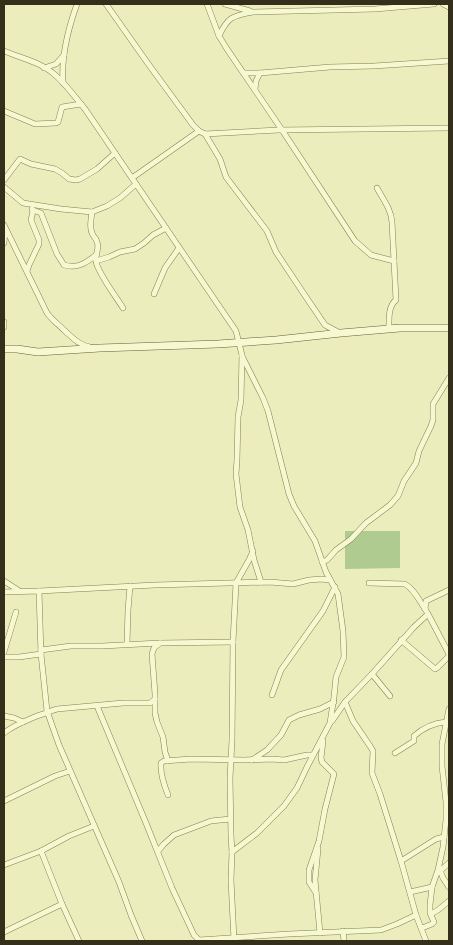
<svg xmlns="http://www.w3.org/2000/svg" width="453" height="945" viewBox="0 0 453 945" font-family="'Libre Baskerville',serif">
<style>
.green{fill:#afcb90}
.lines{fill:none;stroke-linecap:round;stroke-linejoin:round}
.street-casing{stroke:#847f56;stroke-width:6}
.secondary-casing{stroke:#665f39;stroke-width:8}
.street{stroke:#f6f9cf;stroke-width:5}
.secondary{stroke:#f6f9cf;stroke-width:7}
</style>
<rect width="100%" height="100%" fill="#ebedbc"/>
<polygon class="green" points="345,531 400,531 400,568 345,569"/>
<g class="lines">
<g class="street-casing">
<g id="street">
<polyline points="106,4 149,65 193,125 199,131 205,134 279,130 449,128"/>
<polyline points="207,4 219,36 227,49 282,130 355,241 371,255 394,261"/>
<polyline points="225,4 250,11"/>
<polyline points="443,4 449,7"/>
<path d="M219,36C228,16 233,16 253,12L375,9L434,4"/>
<path d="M4,51C21,58 40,62 54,74C66,84 75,97 85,109L236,331L242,355L241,400L238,417L237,460L236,474L240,507L248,530L254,560L261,582"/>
<polyline points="44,68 56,64 64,55"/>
<polyline points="244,73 260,73 330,67 374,66 449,61"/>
<path d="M63,83C61,56 68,29 77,4"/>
<polyline points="255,89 256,81 260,73"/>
<polyline points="4,111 35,124 56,123 58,122 62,107 81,104"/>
<polyline points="205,134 220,159 226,177 267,231 276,252 308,300 325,325 338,332"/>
<polyline points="132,178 199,131"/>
<polyline points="4,180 20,159 31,164 55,169 62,173 69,179 76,180 80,179 97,169 115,153"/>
<polyline points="4,187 23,203 61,209 92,212 107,206 120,198 136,184"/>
<path d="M377,188C383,199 391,209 392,222L396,300C388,306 389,320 389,329"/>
<path d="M33,210L41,213L57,254L64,265C77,269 86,263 96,255"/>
<path d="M92,212C91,219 89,229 93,235C95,239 96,237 97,242C100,248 95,254 96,261C97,272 117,298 123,308"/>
<path d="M4,225L47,313C52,320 59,325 65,331C73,338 79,345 90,347"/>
<polyline points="4,243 5,230"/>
<polyline points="96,261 109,257 120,252 135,249 144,243 153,235 166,228"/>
<polyline points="27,271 29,265 39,244 39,240 31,220 33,211 32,209"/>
<polyline points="154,294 165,268 179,248"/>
<polyline points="4,322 4,327"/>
<polyline points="322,562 327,560 336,550 351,539 366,523 390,505 398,496 404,481 416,463 419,451 431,426 433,420 433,404 449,378"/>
<polyline points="4,581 18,590"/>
<path d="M369,583L405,584C414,589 419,600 425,609"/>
<polyline points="39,591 155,585 270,582 293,584 309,580 321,579 330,580"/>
<polyline points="4,592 39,591 41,654 47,711 59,745 119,882 131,915 142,941"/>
<polyline points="428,614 449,654"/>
<polyline points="401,640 435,669 437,668 449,656"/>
<polyline points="127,644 128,610 130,586"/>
<polyline points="41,650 71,646 102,646 160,643"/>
<polyline points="4,652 16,612"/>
<polyline points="4,657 19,657 41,654"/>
<polyline points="372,674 390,696"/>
<polyline points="272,695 281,670 323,611 335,587"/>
<polyline points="155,699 155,713 157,722 163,737 165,752 168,761"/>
<polyline points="345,702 353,721 370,746 373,751 372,773 380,794 401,861 416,915 426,941"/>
<polyline points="97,706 146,823 172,888 194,935 199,940 289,934 381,930 397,924 416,915"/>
<polyline points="4,716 14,718 23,722"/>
<polyline points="332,721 345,702 372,674 414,627 428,614 425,609 426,601 449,590"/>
<path d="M4,733C14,725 25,721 37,716C44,714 50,711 57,709L123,703H150L155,699V694L152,654L154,648L160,643L233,642"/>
<path d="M395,753L414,741V736C423,728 434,723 446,722"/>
<polyline points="252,760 267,750 281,735 289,720 299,715 320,709 334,702"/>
<path d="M168,795C164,785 160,774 161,763L164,761L191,759L244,760L272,759L284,760L307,755H313"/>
<polyline points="4,801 55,776 70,771"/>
<polyline points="318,849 315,880 320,933"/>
<polyline points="41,851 62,904 79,941"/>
<polyline points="158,851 164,844 174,835 211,821 230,819"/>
<polyline points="232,852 257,833 284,806 297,788 307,767 330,723 334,697 336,677 344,657 343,631 338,594 326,572 315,541 294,506 289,494 268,411 263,398 242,356"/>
<polyline points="401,861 436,839 444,837"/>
<polyline points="4,865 41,851 69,836 94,826"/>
<polyline points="439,870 441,870 449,863"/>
<polyline points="440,870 443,878 449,887"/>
<polyline points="410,892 432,887"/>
<polyline points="316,893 309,882 309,870 319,841 325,809 334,774 322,762 321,758 323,741"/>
<polyline points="431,914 438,910 449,901"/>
<polyline points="422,928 432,924 434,922 430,913 430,905 432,887 438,870 443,847 446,820 446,802 442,766 442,744 449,709"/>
<polyline points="343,931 344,941"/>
<polyline points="4,932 62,904"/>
<polyline points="234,940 231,880 232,852 231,836 230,778 232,740 233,642 236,583 249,560 253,551"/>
</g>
</g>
<g class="secondary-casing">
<polyline id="secondary" points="4,349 17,349 38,352 100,348 218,344 276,340 341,333 400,328 449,328"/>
</g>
<use href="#street" class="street"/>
<use href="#secondary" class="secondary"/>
</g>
<rect width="453" height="945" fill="none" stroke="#332f1b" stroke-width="10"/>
</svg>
